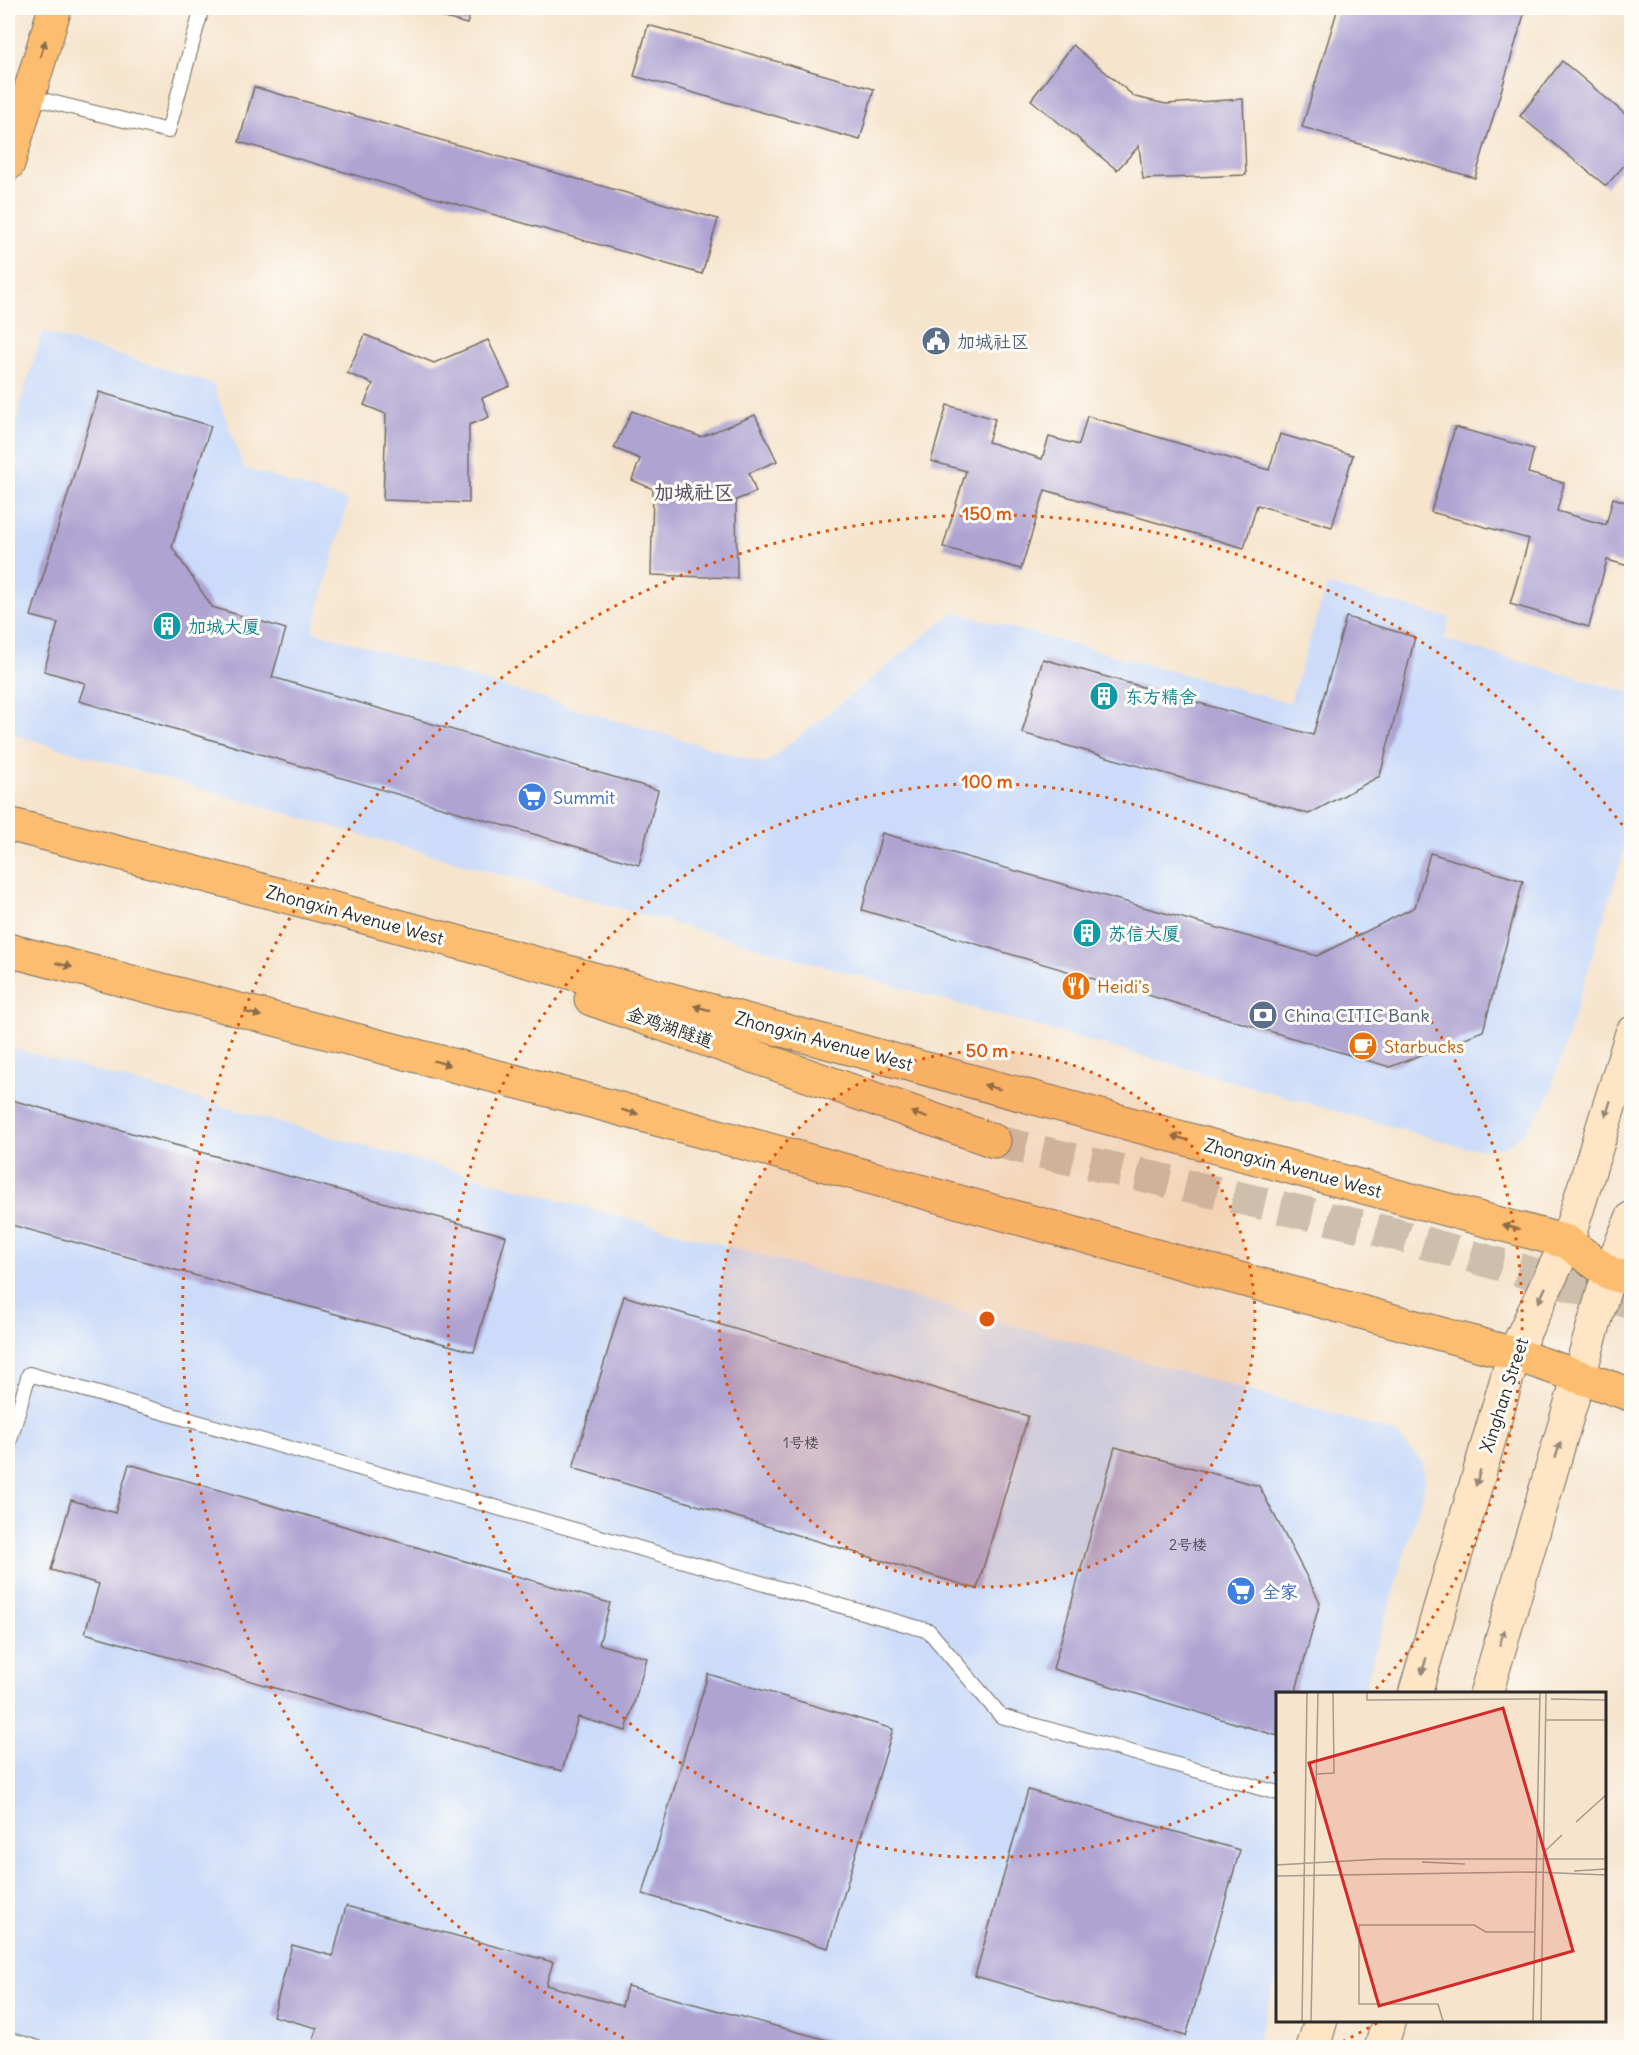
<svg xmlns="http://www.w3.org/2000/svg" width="1639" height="2055" viewBox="0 0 1639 2055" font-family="Delius,'LXGW WenKai TC',sans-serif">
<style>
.built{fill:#cbdbf9}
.building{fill:#aea3d1}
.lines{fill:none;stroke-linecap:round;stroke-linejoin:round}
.primary-tunnel{stroke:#cdbfac;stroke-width:33;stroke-dasharray:33 16;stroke-linecap:butt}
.service-casing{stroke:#726c63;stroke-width:16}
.secondary-casing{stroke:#726c63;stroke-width:35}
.primary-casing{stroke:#726c63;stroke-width:35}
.service{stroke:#fff;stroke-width:14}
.secondary{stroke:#fee5c5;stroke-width:33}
.primary{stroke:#fcbd6f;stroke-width:33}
.oneway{fill:#896d4a}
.oneway2{fill:#948878}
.ring{fill:none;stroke:#df570e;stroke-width:3;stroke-dasharray:3 6}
.labels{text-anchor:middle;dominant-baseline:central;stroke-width:6;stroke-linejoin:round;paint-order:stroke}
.number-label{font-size:15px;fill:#4c4954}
.service-label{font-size:18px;fill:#4e5e75;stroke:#fdfcf7;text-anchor:start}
.culture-label{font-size:18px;fill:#0d838f;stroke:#fdfcf7;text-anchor:start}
.shop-label{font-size:18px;fill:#366cbe;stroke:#fdfcf7;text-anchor:start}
.street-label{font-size:18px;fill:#2b2b2b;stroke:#fdfcf7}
.food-label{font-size:18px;fill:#c56008;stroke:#fdfcf7;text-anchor:start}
.neighbourhood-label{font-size:20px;font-weight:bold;fill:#595565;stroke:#fdfcf7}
.inset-road{fill:none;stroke:#a59a8c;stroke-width:1.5}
.view{fill:#d62828;fill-opacity:0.15;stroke:#d62828;stroke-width:3}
.inset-edge{fill:none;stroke:#2b2b2b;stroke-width:3}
.centre{fill:#df570e;stroke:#fdfcf7;stroke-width:3}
.ring-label{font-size:18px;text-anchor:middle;font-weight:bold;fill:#df570e;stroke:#fdfcf7;stroke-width:6;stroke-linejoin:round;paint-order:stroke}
</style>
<rect width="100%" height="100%" fill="#fdfcf7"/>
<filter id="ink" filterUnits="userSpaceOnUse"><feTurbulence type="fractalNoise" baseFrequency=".0167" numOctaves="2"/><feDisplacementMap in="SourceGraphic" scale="12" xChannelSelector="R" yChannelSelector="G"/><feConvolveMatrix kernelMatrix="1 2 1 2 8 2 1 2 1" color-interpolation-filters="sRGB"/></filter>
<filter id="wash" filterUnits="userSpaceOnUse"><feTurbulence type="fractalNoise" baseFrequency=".008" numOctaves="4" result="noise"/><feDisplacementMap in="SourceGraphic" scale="24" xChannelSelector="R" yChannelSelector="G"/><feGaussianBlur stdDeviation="1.35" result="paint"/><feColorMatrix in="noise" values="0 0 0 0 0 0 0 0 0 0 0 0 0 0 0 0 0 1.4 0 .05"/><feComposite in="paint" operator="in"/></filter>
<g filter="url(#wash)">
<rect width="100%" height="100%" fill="#f6e4cc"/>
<g class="built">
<polygon points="43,332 213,384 244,468 348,501 313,631 765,764 954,612 1290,703 1327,585 1450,618 1444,640 1631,693 1631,829 1549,1097 1526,1131 1502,1148 1467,1148 316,822 8,733 8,469 21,400"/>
<polygon points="8,1047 1323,1411 1395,1433 1423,1463 1424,1489 1363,1693 1278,1694 1277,1977 1256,2047 8,2047"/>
</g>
<g id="blocks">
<g class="building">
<polygon points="410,8 472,8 467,24"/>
<polygon points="1338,8 1526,8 1475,178 1302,127"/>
<polygon points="648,25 874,89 860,140 634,76"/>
<polygon points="1073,45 1135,97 1166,104 1243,99 1246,175 1143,179 1139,146 1117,170 1031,100"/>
<polygon points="1562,61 1624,113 1632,115 1632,177 1628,161 1606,186 1520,116"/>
<polygon points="254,87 718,219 702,274 239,142"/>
<polygon points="365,335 434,363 488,340 510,386 482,398 489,417 469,425 469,503 383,500 386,414 364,405 373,384 347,373"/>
<polygon points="99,392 211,426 172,547 212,607 286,629 272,677 658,790 639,865 79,701 85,683 44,671 58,623 31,616"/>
<polygon points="947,405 995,419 988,442 1042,459 1049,437 1079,445 1087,416 1269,470 1280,434 1353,455 1332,527 1257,505 1244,548 1045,490 1021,569 943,547 966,471 931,461"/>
<polygon points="632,411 701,437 755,415 777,461 749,473 756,492 736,500 737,578 651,575 653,489 632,480 640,459 614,448"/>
<polygon points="1455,427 1534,449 1528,473 1564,483 1557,511 1606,525 1613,498 1632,504 1632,567 1607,560 1589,627 1510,604 1529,539 1431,512"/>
<polygon points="1346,617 1415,637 1380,776 1309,814 1022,733 1043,659 1313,735"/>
<polygon points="882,833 1317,956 1415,907 1430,853 1523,881 1483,1031 1390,1067 862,910"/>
<polygon points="8,1099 506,1236 474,1352 8,1224"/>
<polygon points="624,1296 1028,1416 977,1589 573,1468"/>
<polygon points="1115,1447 1259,1486 1320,1602 1295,1694 1278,1694 1278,1736 1053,1669"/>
<polygon points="129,1464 610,1603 599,1644 647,1658 626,1731 578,1717 562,1771 85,1633 99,1584 51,1570 71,1500 115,1513"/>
<polygon points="708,1674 893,1729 828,1948 643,1894"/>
<polygon points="1028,1790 1240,1850 1186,2036 975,1976"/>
<polygon points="346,1906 553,1962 546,1985 622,2006 627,1986 835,2042 833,2048 311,2048 317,2028 273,2016 292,1945 333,1956"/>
</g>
</g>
</g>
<g filter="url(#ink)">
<use href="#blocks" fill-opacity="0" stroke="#726c63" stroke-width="1.5"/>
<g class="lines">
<polyline class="primary-tunnel" points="994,1141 1391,1233 1632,1303"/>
<g class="service-casing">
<g id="service">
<polyline points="27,96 168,131 202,8"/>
<polyline points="8,1447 29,1374 929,1631 1001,1716 1278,1793"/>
<polyline points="8,2039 38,2048"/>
</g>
</g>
<g class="secondary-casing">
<g id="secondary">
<polyline points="1415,1694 1514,1354 1567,1242 1632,1033"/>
<polyline points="1486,1694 1609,1273 1632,1218"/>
<polyline points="1313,2048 1321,2020"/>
<polyline points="1381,2048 1389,2020"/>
</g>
</g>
<g class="primary-casing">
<g id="primary">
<polyline points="8,164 55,8"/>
<polyline points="8,824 346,912 1567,1242 1609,1273 1632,1280"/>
<polyline points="8,950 591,1101 1514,1354 1632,1395"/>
<polyline points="591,999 994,1141"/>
</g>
</g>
<use href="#service" class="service"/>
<use href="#secondary" class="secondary"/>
<use href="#primary" class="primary"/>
</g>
<defs><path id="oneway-solid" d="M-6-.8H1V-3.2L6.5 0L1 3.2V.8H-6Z" transform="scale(1.5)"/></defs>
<g class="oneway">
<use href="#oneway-solid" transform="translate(43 48) rotate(-73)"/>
<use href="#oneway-solid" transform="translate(64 965) rotate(15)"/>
<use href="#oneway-solid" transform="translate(702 1008) rotate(-165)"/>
<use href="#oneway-solid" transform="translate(253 1014) rotate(15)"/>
<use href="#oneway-solid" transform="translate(442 1063) rotate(15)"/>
<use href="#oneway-solid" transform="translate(992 1087) rotate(-165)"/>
<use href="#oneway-solid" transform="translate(630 1112) rotate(15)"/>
<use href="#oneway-solid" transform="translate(919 1115) rotate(-161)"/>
<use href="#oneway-solid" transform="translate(1180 1138) rotate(-165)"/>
<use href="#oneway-solid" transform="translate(1511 1227) rotate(-165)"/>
</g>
<g class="oneway2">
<use href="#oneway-solid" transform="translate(1608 1109) rotate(107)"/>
<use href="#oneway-solid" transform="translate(1542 1295) rotate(115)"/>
<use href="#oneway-solid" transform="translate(1558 1450) rotate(-73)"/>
<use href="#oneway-solid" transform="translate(1478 1478) rotate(106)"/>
<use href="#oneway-solid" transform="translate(1502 1637) rotate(-73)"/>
<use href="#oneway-solid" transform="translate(1424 1666) rotate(106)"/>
</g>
</g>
<circle cx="987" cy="1319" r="268" fill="#df570e" fill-opacity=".12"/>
<g class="ring">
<circle cx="987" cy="1319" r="268"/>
<path d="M1276 1772A537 537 0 1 1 1373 1692"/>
<path d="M1377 2023A805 805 0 0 1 1334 2046M640 2046A805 805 0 1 1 1630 835"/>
</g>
<defs>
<g id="civic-disc" transform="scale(1.5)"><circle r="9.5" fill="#5c6f8a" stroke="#fdfcf7"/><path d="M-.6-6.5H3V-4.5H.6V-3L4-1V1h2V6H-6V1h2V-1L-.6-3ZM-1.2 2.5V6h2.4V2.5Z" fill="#fff"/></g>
<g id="building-disc" transform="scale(1.5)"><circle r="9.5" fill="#0f9aa8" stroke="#fdfcf7"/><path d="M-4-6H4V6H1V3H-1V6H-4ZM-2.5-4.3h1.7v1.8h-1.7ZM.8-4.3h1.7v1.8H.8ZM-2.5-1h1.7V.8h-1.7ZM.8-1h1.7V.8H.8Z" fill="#fff"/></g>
<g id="supermarket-disc" transform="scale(1.5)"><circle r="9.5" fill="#3f7fe0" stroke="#fdfcf7"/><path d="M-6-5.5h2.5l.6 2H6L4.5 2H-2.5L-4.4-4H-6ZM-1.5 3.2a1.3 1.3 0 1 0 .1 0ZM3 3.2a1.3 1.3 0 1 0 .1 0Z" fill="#fff"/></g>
<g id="restaurant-disc" transform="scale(1.5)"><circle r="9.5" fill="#e8710a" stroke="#fdfcf7"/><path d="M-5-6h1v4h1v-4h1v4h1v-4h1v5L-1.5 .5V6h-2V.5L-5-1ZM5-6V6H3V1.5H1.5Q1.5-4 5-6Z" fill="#fff"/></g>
<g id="bank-disc" transform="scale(1.5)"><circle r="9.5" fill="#5c6f8a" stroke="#fdfcf7"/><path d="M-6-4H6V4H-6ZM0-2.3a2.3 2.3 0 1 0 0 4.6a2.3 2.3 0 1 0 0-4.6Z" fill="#fff"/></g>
<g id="cafe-disc" transform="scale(1.5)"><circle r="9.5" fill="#e8710a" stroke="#fdfcf7"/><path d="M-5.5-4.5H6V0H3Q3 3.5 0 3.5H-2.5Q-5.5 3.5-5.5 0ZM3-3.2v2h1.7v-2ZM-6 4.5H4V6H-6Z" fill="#fff"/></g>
</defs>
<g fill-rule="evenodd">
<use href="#civic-disc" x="936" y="341"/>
<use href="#building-disc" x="167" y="626"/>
<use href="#building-disc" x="1104" y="696"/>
<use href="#supermarket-disc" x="532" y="797"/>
<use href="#building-disc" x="1087" y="933"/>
<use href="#restaurant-disc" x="1076" y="986"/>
<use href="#bank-disc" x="1263" y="1015"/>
<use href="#cafe-disc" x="1363" y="1046"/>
<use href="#supermarket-disc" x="1241" y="1591"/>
</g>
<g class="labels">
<g class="number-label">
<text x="801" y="1442">1号楼</text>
<text x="1188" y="1544">2号楼</text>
</g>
<g class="service-label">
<text x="957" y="341">加城社区</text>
<text x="1284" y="1015">China CITIC Bank</text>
</g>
<g class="culture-label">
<text x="188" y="626">加城大厦</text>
<text x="1125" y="696">东方精舍</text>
<text x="1108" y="933">苏信大厦</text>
</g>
<g class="shop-label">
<text x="553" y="797">Summit</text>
<text x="1262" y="1591">全家</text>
</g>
<g class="street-label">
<text transform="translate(355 915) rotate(15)">Zhongxin Avenue West</text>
<text transform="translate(670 1027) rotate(19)">金鸡湖隧道</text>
<text transform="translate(824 1041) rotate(15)">Zhongxin Avenue West</text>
<text transform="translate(1293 1168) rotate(15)">Zhongxin Avenue West</text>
<text transform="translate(1504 1395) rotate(-72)">Xinghan Street</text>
</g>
<g class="food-label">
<text x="1097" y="986">Heidi's</text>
<text x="1384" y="1046">Starbucks</text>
</g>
<g class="neighbourhood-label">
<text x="694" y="491">加城社区</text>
</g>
</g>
<g transform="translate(1276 1692)">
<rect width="330" height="330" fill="#f6e4cc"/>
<path class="inset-road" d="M0,1H32M91,1V8L264,7M275,7L330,8M269,28H330M40,82L58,81L57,1M300,130L330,103M267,161L286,143M146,170L189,172M0,173L105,167H330M298,179L330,177M0,184L258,180L330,183M26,329L31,1M35,329L42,1M167,329L162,312H83V233H198L210,240H258M257,329L264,1M265,329L270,1"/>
<path class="view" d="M227,16L297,259L103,314L33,71Z"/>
<rect width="330" height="330" class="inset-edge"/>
</g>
<circle cx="987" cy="1319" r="9" class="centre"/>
<g class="ring-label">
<text x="987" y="520">150 m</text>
<text x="987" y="788">100 m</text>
<text x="987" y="1057">50 m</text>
</g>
<rect width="1639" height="2055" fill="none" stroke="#fdfcf7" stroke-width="30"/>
</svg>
